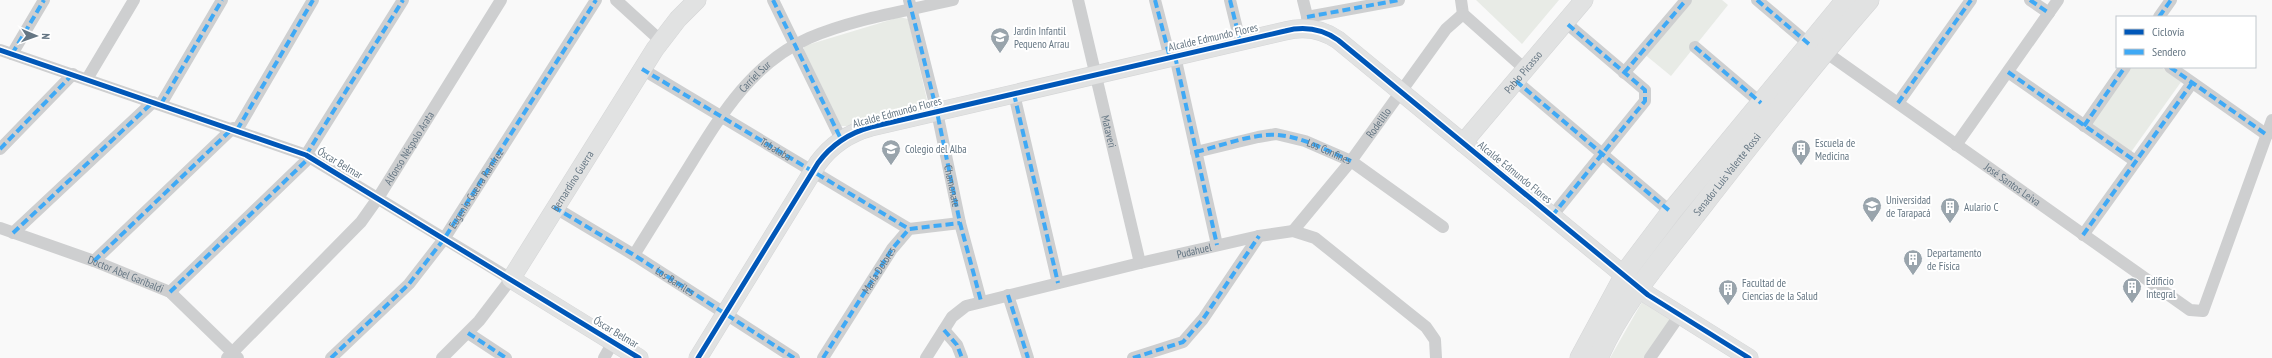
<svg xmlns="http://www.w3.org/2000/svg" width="2272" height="358" viewBox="0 0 2272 358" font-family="'PT Sans Narrow',sans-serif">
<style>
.green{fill:#e8ebe6}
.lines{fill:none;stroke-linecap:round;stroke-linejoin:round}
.secondary-casing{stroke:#d5d6d7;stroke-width:19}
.primary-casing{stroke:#d5d6d7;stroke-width:21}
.street{stroke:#cecfd0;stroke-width:12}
.secondary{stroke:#e1e2e2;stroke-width:18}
.primary{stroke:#e1e2e2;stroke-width:20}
.quiet{stroke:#3fa9f5;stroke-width:4;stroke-dasharray:8 4;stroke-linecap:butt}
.cycleway-casing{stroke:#fff;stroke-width:8}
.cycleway{stroke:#0057b8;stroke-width:5}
.labels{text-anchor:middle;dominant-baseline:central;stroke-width:4;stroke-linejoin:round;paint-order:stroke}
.poi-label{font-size:11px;fill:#657683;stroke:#fff;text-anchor:start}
.street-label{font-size:11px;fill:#657683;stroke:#fff}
</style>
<rect width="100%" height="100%" fill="#f9f9f9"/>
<g class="green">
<polygon points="1476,0 1559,0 1522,44"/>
<polygon points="1688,0 1722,0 1728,5 1671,76 1643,53"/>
<polygon points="900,17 908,19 927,100 925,105 869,118 850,126 838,126 804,54 804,46"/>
<polygon points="2130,67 2161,67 2181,82 2131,152 2091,123"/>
<polygon points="1642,302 1671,320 1645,358 1610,358"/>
</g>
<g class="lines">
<g class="secondary-casing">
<g id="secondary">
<path id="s11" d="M1463,143L1584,0"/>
<path id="s12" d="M639,358L511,279L655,49L678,19L697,0"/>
<path d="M698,358L818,163C832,144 849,133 871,127L1285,31C1304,26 1322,29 1338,40L1648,295L1749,358"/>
</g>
</g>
<g class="primary-casing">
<g id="primary">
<polyline points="1580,358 1628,269 1671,212 1846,0"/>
<path id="s13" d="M1598,358C1621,305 1660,260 1695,215C1752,142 1808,70 1869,0"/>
</g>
</g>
<g class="street">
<polyline points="616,0 661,41"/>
<polyline points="773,0 841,139"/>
<polyline points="909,0 937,112 960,223 981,301"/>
<path id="s1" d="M1078,0L1140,263"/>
<polyline points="1155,0 1170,58"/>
<polyline points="1230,0 1240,41"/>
<polyline points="1303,0 1309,24"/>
<polyline points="1461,0 1463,14 1526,70"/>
<polyline points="1757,0 1809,44"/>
<polyline points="2030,0 2049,13"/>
<polyline points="1307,17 1399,0"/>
<polyline points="2159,17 2171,0"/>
<polyline points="1695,47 1761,103"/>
<polyline points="0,50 306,155 511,279 479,321 442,358"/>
<path id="s2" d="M1824,51L2190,310L2203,311L2272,120"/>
<polyline points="12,54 44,0"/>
<polyline points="1175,56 1217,245"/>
<polyline points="2170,67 2267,135"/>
<path id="s3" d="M642,69L909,229"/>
<polyline points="2008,72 2135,161"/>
<polyline points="1624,73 1686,0"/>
<polyline points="87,79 134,0"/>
<polyline points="1516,81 1671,212"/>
<polyline points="1014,94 1058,283"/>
<polyline points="1898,103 1971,0"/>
<polyline points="161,104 222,0"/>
<polyline points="2084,126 2125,67"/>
<polyline points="237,130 313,0"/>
<polyline points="1956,145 2058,0"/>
<polyline points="0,149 73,74"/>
<polyline points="1196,152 1258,137 1276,134 1305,141 1351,161 1443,227"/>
<polyline points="306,155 403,0"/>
<path id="s4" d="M554,207L634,255L794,358"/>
<polyline points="1552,216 1645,101 1645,90 1565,22"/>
<path id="s5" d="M0,228L94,261L170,292L238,358"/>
<path id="s6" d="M1293,231L1351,161L1446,29L1463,14"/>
<polyline points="13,233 153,102"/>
<polyline points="2083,235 2192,83"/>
<path id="s7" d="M634,255C653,225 671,195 690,165C721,115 752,63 809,38C853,19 906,11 953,0"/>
<polyline points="94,261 233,128"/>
<polyline points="170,292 310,157"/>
<polyline points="1008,295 1028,358"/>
<polyline points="944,330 957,345 962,358"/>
<polyline points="468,333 506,358"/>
<path id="s8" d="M227,358L361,222L378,198L501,0"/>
<path id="s9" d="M331,358L409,284L444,239L596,0"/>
<polyline points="604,358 613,342"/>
<polyline points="823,358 892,249 909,229 960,223"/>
<path id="s10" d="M926,358L952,317L966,306L1140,263L1259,236L1293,231L1315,238L1426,327L1435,340L1436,358"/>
<polyline points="1133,358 1183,342 1203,319 1259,236"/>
<polyline points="1650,358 1679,316"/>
</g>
<use href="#secondary" class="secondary"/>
<use href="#primary" class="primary"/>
<g class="quiet">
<polyline points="773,0 841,139"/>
<path id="s14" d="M909,0L937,112L960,223L981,301"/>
<polyline points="1155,0 1170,58"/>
<polyline points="1230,0 1240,41"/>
<polyline points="1757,0 1809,44"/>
<polyline points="2030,0 2049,13"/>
<polyline points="1307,17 1399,0"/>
<polyline points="2159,17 2171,0"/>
<polyline points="1695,47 1761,103"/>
<polyline points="12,54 44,0"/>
<polyline points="1175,56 1217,245"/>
<polyline points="2170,67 2267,135"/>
<polyline points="642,69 909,229"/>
<polyline points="2008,72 2135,161"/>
<polyline points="1624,73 1686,0"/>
<polyline points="1516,81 1671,212"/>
<polyline points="1014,94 1058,283"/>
<polyline points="1898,103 1971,0"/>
<polyline points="161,104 222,0"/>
<polyline points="2084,126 2125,67"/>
<polyline points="237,130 313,0"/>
<polyline points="0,149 73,74"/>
<path id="s15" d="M1196,152C1220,146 1254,133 1278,135C1303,137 1328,151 1351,161"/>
<polyline points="306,155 403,0"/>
<polyline points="554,207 634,255 794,358"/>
<polyline points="1552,216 1645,101 1645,90 1565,22"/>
<polyline points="13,233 153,102"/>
<polyline points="2083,235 2192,83"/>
<polyline points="94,261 233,128"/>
<polyline points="170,292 310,157"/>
<polyline points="1008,295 1028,358"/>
<polyline points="944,330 957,345 962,358"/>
<polyline points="468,333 506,358"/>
<polyline points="331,358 409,284 444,239 596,0"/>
<path id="s16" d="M823,358L892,249L909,229L960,223"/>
<polyline points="1133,358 1183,342 1203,319 1259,236"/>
</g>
<g class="cycleway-casing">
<g id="cycleway">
<polyline points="0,50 306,155 639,358"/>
<path d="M698,358L818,163C832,144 849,133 871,127L1285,31C1304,26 1322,29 1338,40L1648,295L1749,358"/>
</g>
</g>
<use href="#cycleway" class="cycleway"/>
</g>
<defs>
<g id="school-pin" transform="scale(1)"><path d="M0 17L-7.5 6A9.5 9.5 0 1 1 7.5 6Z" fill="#99a4ac" stroke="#fff"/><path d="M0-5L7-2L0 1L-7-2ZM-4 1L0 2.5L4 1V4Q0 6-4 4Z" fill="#fff"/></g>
<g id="building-pin" transform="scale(1)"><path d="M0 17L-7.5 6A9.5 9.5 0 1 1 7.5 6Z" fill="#99a4ac" stroke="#fff"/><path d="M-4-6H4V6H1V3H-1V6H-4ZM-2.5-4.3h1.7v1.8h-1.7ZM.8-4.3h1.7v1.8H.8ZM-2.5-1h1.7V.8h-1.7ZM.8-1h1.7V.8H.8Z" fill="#fff"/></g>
<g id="university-pin" transform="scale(1)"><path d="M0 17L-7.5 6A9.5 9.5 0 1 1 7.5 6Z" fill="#99a4ac" stroke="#fff"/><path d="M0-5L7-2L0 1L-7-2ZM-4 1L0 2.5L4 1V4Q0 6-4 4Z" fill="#fff"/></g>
</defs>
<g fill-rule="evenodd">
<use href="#school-pin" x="1000" y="37"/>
<use href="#school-pin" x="891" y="149"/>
<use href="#building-pin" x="1801" y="149"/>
<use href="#university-pin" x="1872" y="206"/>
<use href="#building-pin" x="1950" y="207"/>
<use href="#building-pin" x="1913" y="259"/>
<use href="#building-pin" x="2132" y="287"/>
<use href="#building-pin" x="1728" y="289"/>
</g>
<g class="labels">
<g class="poi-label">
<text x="1014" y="31">Jardin Infantil<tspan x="1014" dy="13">Pequeno Arrau</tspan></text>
<text x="1815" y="143">Escuela de<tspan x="1815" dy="13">Medicina</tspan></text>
<text x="905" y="149">Colegio del Alba</text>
<text x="1886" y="200">Universidad<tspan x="1886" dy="13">de Tarapacá</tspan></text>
<text x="1964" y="207">Aulario C</text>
<text x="1927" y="253">Departamento<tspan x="1927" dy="13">de Física</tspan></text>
<text x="2146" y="281">Edificio<tspan x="2146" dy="13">Integral</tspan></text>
<text x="1742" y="283">Facultad de<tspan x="1742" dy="13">Ciencias de la Salud</tspan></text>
</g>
<g class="street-label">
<text transform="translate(1213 37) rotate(-13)">Alcalde Edmundo Flores</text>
<text stroke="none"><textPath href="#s11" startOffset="93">Pablo Picasso</textPath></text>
<text stroke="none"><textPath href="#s7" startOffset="216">Carriel Sur</textPath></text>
<text transform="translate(897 112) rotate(-15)">Alcalde Edmundo Flores</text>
<text stroke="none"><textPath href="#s6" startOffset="138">Rodelillo</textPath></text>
<text stroke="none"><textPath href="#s1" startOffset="135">Mataveri</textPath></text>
<text stroke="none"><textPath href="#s8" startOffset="279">Alfonso Néspolo Arata</textPath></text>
<text stroke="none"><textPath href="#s3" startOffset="156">Tobalaba</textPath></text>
<text stroke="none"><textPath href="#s15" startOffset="138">Los Confines</textPath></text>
<text transform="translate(340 163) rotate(31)">Óscar Belmar</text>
<text transform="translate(1515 172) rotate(39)">Alcalde Edmundo Flores</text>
<text stroke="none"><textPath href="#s13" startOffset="225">Senador Luis Valente Rossi</textPath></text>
<text stroke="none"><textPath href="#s12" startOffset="266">Bernardino Guerra</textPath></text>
<text stroke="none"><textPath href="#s2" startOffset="231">José Santos Leiva</textPath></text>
<text stroke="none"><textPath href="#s14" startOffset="191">Chamonate</textPath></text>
<text stroke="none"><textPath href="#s9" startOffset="224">Eugenio Guerra Ramírez</textPath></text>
<text stroke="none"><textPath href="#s10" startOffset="301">Pudahuel</textPath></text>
<text stroke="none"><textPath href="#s16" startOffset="104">María Dolores</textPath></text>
<text stroke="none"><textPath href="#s5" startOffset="134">Doctor Abel Garibaldi</textPath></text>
<text stroke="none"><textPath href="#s4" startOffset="142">Los Barriles</textPath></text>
<text transform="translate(616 332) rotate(31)">Óscar Belmar</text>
</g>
</g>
<rect x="2116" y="16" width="140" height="52" fill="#ffffff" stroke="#c1c8cd"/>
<rect x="2124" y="29" width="20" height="6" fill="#0057b8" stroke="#c1c8cd"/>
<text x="2152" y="36" font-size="12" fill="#657683">Ciclovía</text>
<rect x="2124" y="49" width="20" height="6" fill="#3fa9f5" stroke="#c1c8cd"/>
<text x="2152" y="56" font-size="12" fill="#657683">Sendero</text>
<g transform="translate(36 36) rotate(92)" stroke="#ffffff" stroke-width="3" paint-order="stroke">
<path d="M0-3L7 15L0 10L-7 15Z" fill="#657683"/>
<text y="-6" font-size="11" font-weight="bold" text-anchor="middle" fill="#657683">N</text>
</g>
</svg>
